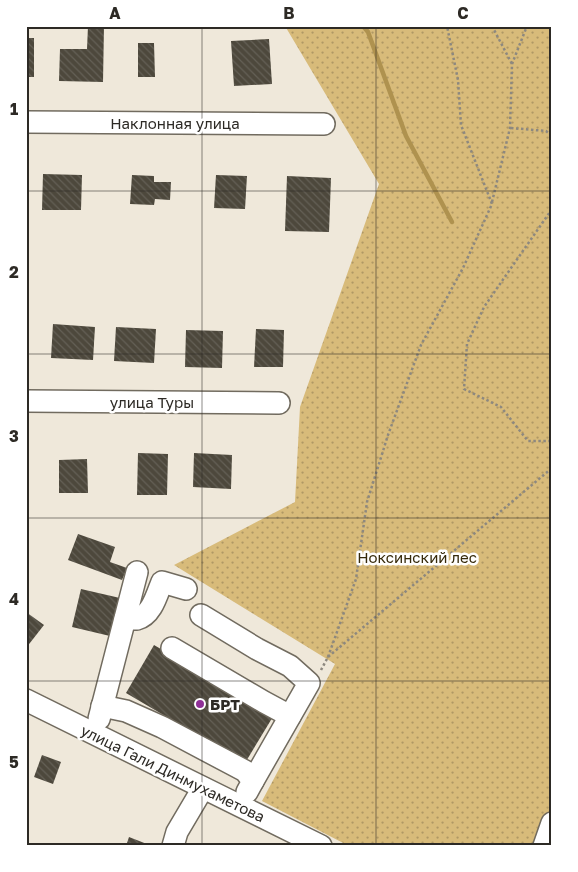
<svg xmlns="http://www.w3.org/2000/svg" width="578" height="872" viewBox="0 0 578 872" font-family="'Golos Text',sans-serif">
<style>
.park{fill:url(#park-dots)}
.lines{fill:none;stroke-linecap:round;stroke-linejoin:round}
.stream{stroke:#af924f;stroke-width:4.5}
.building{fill:url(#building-back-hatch)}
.minor-casing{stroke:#716b5f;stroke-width:24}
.path{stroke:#8d887f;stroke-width:2.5;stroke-dasharray:2.5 2.5;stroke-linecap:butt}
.minor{stroke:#fff;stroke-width:21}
.grid{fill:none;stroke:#2d2a25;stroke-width:1;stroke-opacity:0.55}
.poi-dot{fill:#8f2f97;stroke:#fff;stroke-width:2}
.labels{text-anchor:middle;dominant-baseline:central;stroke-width:5;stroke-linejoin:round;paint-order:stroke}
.street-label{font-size:15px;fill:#2d2a25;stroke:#fff}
.park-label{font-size:15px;fill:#362a0b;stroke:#fff}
.poi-label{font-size:15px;font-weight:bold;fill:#2d2a25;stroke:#fff;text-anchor:start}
.neatline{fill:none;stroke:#2d2a25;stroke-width:2}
.grid-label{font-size:16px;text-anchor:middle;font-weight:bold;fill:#2d2a25}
</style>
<defs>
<pattern id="park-dots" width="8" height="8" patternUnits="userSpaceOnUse" patternTransform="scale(1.25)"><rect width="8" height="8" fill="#d8bb7a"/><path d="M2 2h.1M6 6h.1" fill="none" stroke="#b09864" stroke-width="1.8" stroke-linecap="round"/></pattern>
<pattern id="building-back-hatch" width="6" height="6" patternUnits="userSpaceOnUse" patternTransform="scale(1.25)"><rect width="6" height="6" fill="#4d483c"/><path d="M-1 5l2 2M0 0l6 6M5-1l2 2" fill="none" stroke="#646056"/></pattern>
</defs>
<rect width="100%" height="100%" fill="#efe8da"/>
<polygon class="park" points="285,26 552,26 552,817 537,846 349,846 262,801 335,664 174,565 295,502 300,407 379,184"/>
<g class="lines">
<polyline class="stream" points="363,26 368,32 406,136 452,222"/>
</g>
<g class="building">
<polygon points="88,26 104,26 103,82 59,81 60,49 87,49"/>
<rect x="26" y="38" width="8" height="39"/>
<polygon points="269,39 272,84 234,86 231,41"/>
<polygon points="138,43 154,43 155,77 138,77"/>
<polygon points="43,174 82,175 81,210 42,210"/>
<polygon points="132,175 154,176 154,182 171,182 170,200 155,199 154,205 130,204"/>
<polygon points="216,175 247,176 245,209 214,208"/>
<polygon points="287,176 331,178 329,232 285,231"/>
<polygon points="53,324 95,327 93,360 51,358"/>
<polygon points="116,327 156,329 154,363 114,361"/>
<polygon points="256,329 284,330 283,367 254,367"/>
<polygon points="186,330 223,331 222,368 185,367"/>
<polygon points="138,453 168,454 167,495 137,495"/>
<polygon points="194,453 232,455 231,489 193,487"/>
<rect x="26" y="455" width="3" height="31"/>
<polygon points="87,459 88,493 59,493 59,460"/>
<polygon points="78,534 115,547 110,562 127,568 122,580 68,560"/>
<polygon points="81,589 120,598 110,636 72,627"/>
<polygon points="26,612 44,625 26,648"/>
<polygon points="154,645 274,715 245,763 126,693"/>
<polygon points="42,755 61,762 53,784 34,777"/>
<polygon points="129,837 152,846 126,846"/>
</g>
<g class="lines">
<g class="minor-casing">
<g id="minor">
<polyline points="26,122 324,124"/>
<polyline points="26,401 279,403"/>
<polyline points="201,615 257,649 290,666 309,683 253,781"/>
<path d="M125,619C129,619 134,619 137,619C152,615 157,594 162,582L186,589"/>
<polyline points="172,648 264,702 290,716"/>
<polyline points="26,700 321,846"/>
<polyline points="102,706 126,711 162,727 245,771 253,781 247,792"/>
<polyline points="99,719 137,572"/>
<polyline points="173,846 177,832 203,788"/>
<polyline points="544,846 552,823"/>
</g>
</g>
<g class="path">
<polyline points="492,26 512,64"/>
<polyline points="511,128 546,131 552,136"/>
<polyline points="492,202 510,128 512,64 527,26"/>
<polyline points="552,209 484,307 467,344 464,389 501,407 528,441 552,441"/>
<polyline points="328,657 356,579 367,502 388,435 421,345 463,268 492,204 461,125 458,80 447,26"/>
<polyline points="321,670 328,657 552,468"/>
</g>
<use href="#minor" class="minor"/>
</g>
<path class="grid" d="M202,26V846M376,26V846M26,191H552M26,354H552M26,518H552M26,681H552"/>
<circle class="poi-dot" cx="200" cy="704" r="5"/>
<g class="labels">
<g class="street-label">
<text x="175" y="123">Наклонная улица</text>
<text x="152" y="402">улица Туры</text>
<text transform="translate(173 773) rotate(26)">улица Гали Динмухаметова</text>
</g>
<g class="park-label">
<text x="417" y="557">Ноксинский лес</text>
</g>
<g class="poi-label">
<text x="210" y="704">БРТ</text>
</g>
</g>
<rect width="578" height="872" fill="none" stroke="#ffffff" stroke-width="55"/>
<rect x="28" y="28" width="522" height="816" class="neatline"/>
<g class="grid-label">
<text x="115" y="19">A</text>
<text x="289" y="19">B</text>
<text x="463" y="19">C</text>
<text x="14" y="115">1</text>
<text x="14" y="278">2</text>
<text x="14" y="442">3</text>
<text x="14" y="605">4</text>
<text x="14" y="768">5</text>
</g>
</svg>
